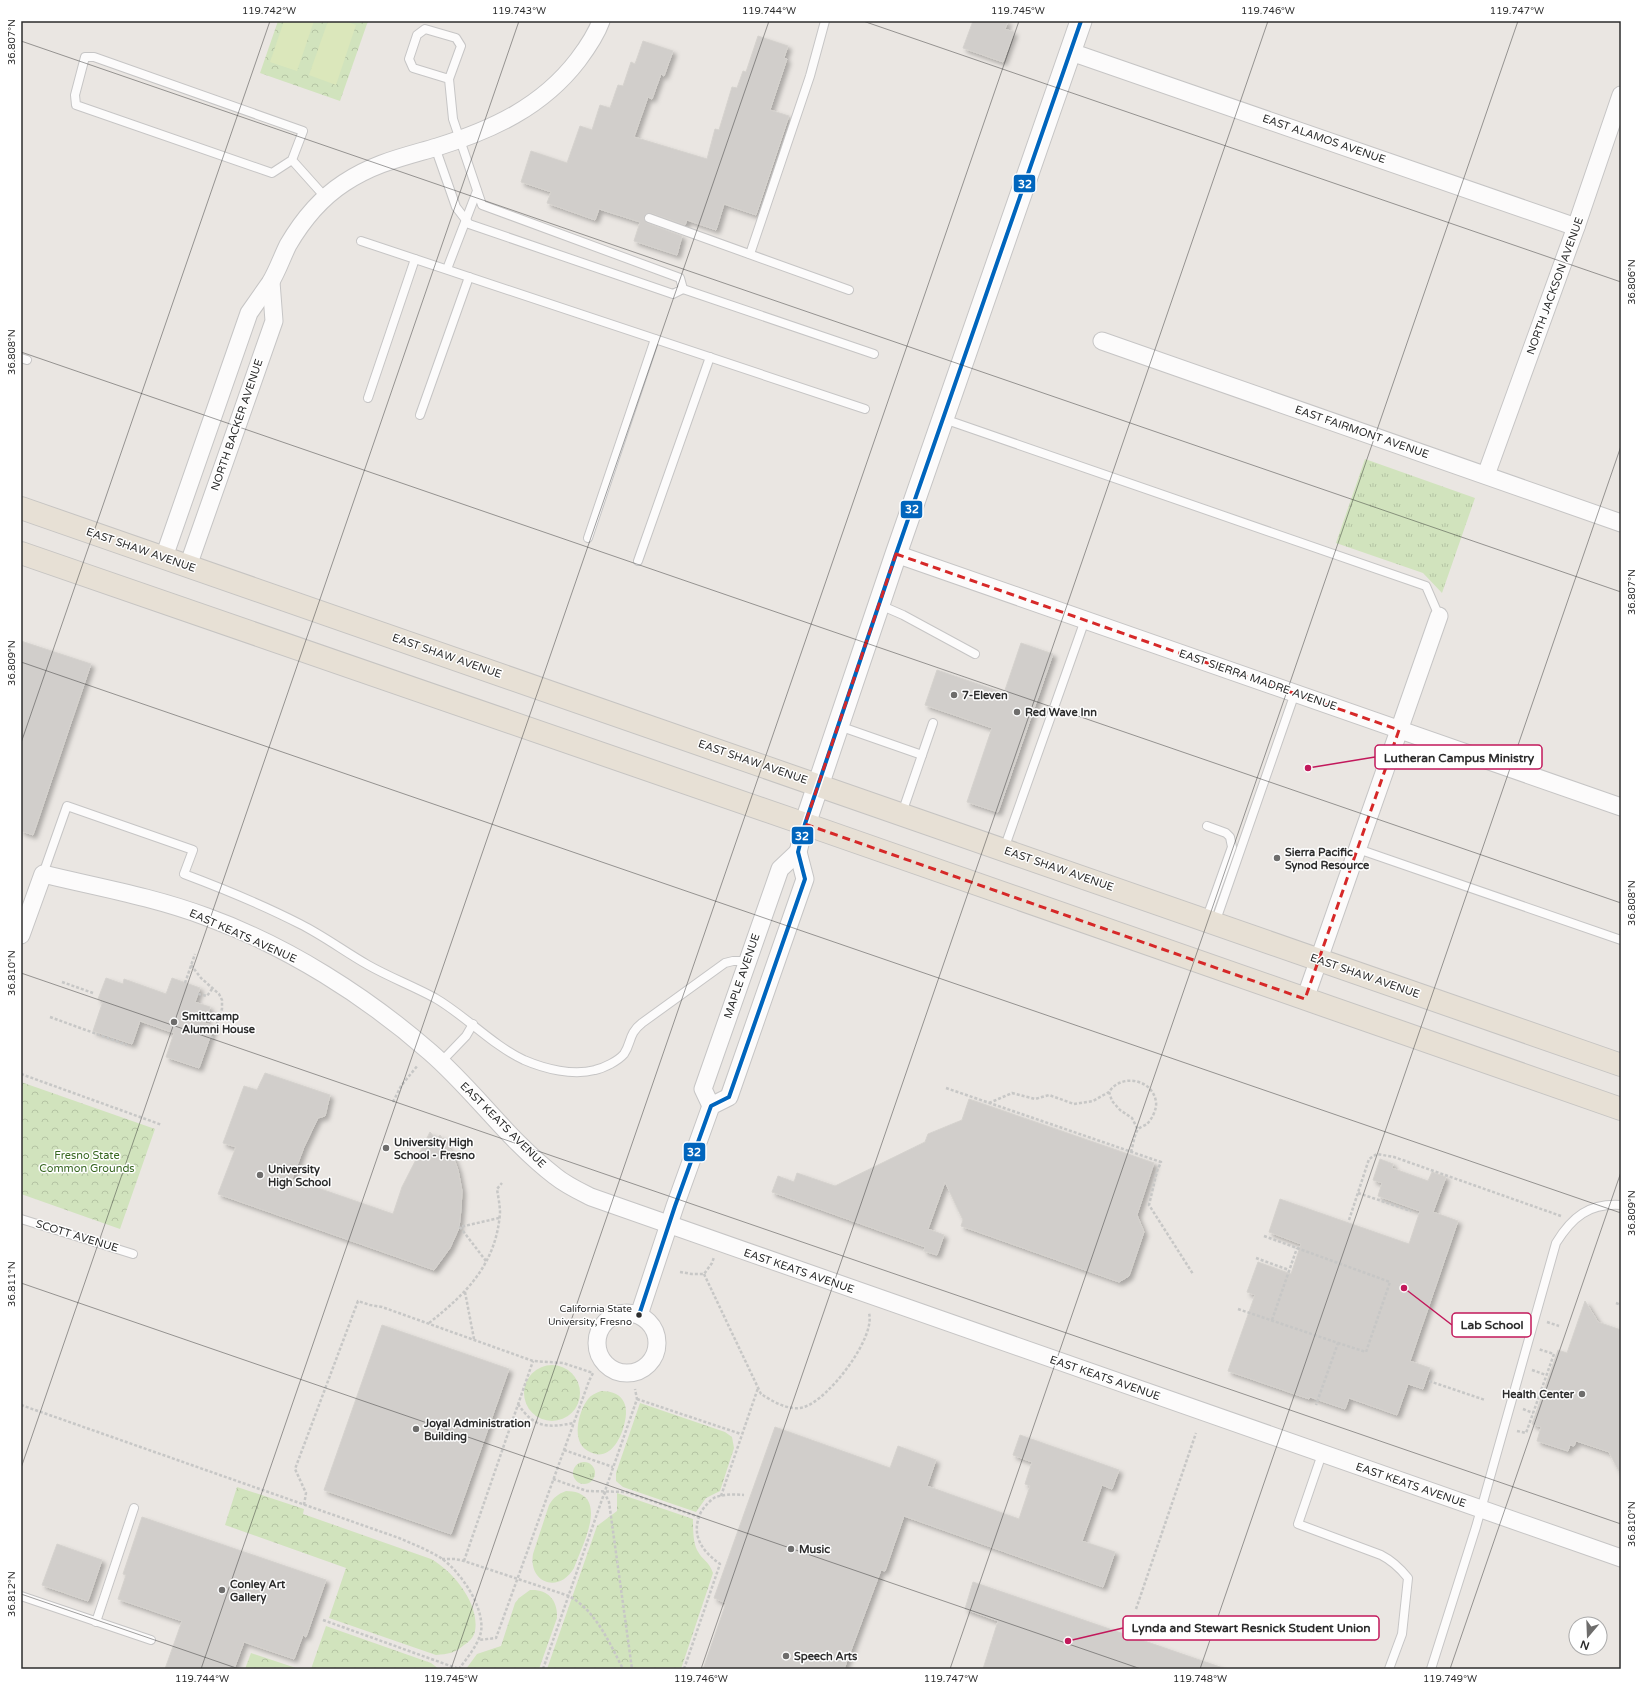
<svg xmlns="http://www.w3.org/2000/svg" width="1642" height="1690" viewBox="0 0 1642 1690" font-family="'Varela Round',sans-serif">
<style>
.grass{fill:url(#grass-tufts)}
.park{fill:url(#park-crowns)}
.pitch{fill:#dbe7bb}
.building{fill:#d1cecb;stroke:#d5d2ce;filter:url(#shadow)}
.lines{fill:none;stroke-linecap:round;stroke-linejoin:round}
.service-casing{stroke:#c6c5c5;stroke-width:10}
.minor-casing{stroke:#c6c5c5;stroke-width:19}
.tertiary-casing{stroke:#c6c5c5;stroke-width:23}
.primary-casing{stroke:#c6c4c2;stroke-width:24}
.path{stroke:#c7c7c6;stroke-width:2.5;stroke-dasharray:3 2;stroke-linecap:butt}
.service{stroke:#fcfbfb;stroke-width:8}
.minor{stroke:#fcfbfb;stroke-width:17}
.tertiary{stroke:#fcfbfb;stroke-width:21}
.primary{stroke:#e7e0d5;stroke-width:22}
.bus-1-casing{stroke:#fff;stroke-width:7}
.bus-1{stroke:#0065bd;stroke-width:4}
.marked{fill:none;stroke:#d62828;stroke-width:3;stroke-dasharray:8 5;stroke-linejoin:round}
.ticks{fill:none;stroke:#2c2c2c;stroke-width:1;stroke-opacity:0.45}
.poi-dot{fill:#6e6d6c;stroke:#fff;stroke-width:1.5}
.bus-dot{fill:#2c2c2c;stroke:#fff;stroke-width:1.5}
.labels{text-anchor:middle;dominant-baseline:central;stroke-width:3;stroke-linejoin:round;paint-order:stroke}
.bus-label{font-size:10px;fill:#2c2c2c;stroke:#fff;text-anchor:end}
.street-label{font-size:11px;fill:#2c2c2c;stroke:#fff}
.poi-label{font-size:11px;font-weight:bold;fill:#2c2c2c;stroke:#fff;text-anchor:start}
.park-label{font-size:11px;fill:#36661f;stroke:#fff}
.leader{fill:none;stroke:#c2185b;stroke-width:1.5}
.callout-dot{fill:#c2185b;stroke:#fff;stroke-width:1.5}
.callout{fill:#fff;stroke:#c2185b;stroke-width:1.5}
.callout-label{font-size:12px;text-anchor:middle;font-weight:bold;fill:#2c2c2c}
.line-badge{stroke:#fff;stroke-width:1.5}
.badge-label{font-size:11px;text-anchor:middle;font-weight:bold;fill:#fff}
.neatline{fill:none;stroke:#2c2c2c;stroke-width:1.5}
.ticks-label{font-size:10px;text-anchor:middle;fill:#2c2c2c}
</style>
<defs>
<pattern id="grass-tufts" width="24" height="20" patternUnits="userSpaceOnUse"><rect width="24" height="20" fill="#d1e3bd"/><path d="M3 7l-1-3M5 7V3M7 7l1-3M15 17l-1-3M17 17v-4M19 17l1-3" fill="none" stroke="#b4c3a3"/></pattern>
<pattern id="park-crowns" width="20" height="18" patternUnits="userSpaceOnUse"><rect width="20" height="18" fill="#d1e3bd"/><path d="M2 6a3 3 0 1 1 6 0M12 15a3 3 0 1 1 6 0" fill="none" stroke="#b4c3a3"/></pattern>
<filter id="shadow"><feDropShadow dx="3.5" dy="3.5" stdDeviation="2" flood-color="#0004"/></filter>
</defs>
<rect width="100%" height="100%" fill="#eae6e2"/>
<g class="grass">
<polygon points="1365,459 1475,498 1442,593 1423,573 1336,543"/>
<circle cx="584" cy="1473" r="11"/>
</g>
<g class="park">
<polygon points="278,21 368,21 340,101 260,73"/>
<polygon points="21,1082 155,1129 120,1229 21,1194"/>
<circle cx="552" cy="1393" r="28"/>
<path d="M601,1391C626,1391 630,1408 623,1429C618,1444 607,1462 588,1451C571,1442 578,1412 588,1399C591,1395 596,1393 601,1391Z"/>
<polygon points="640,1403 725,1432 732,1437 734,1448 720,1491 706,1498 696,1512 623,1487 616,1481 616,1473"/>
<path d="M237,1487L304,1509L303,1514L431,1559C453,1571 480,1604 475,1631C474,1637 469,1642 464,1645C455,1653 448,1654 436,1655L329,1618L346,1568L225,1525Z"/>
<path d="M566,1491C612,1492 582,1545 574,1568C559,1594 528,1583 533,1554L549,1505C554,1497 558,1494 566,1491Z"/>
<path d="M617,1493L693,1519C693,1528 693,1542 697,1550C702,1560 709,1561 713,1573L681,1669H547L597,1526L617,1511Z"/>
<path d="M530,1590C548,1589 558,1600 557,1618L539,1669H466L477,1654L501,1646L515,1603L519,1598Z"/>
<polygon points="326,1626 431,1663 439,1669 311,1669"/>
<polygon points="251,1653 299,1669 245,1669"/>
</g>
<g class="pitch">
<polygon points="284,21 314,21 297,71 270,62"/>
<polygon points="328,21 344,21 356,25 336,85 309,75"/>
</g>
<g class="building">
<polygon points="973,21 1008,21 1005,29 1014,32 1003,62 963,48"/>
<polygon points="758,36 788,46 784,58 787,59 770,110 789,116 756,215 724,204 716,230 687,220 685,225 651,213 646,214 644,219 647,223 682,236 677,255 634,241 640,222 599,209 595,220 547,203 551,192 521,182 531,151 567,163 580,126 592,130 600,105 610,108 618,85 623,86 631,62 635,64 643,41 673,51 664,76 661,74 652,99 648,97 634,137 707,159 715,129 719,130 732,87 737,88 743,71 746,72"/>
<polygon points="21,641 91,664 33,835 21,831"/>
<polygon points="1021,643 1053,654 998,812 967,802 992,728 925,705 937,670 1004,693"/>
<polygon points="106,978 123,984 124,979 166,994 172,978 200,988 195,1002 210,1007 205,1023 214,1026 199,1068 166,1057 174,1033 140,1021 132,1044 93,1031 103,1001 98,999"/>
<polygon points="265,1073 330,1095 325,1116 318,1118 304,1147 292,1179 393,1214 402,1187 430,1132 436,1139 440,1135 451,1151 458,1170 462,1191 461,1209 459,1228 450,1248 434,1270 218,1194 236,1147 223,1143 244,1086 257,1090"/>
<polygon points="969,1099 1154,1163 1137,1215 1144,1232 1129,1276 1119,1282 961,1226 963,1220 945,1182 928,1229 944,1235 937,1255 924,1251 925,1247 772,1192 778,1176 794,1182 797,1173 835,1186 925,1142 928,1134 962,1120"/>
<polygon points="1380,1159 1393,1164 1392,1168 1428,1181 1432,1172 1446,1177 1433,1212 1458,1221 1410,1361 1430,1368 1423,1389 1408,1384 1397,1415 1349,1398 1345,1409 1310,1397 1309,1399 1228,1371 1255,1295 1247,1292 1258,1262 1291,1274 1301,1244 1269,1232 1280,1199 1409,1244 1420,1211 1378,1196 1382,1183 1373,1180"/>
<polygon points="1585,1301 1598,1322 1621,1330 1621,1475 1609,1452 1576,1441 1574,1446 1570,1445 1568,1451 1537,1441 1541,1427 1532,1424 1558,1350 1567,1353"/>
<polygon points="382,1325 509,1369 451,1534 324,1490"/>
<polygon points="775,1427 890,1468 898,1446 936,1460 927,1486 1019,1519 1030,1486 1025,1484 1032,1462 1013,1455 1020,1435 1119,1470 1112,1489 1102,1485 1082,1541 1115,1552 1103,1587 904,1516 885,1571 881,1570 844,1669 703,1669 726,1603 714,1598"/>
<polygon points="142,1517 326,1580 306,1637 303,1635 294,1659 244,1642 234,1669 165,1669 182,1621 118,1599 126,1575 123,1574"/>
<polygon points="57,1544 102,1560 88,1601 42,1585"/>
<polygon points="973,1582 1220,1667 1220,1669 983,1669 998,1621 965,1609"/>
</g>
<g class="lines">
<g class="service-casing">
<g id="service">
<polyline points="435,147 456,207 469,224 673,294 683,289 680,278 482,205 453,119 449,79 413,68 409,59 417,35 425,29 456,38 461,46 449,79"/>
<polyline points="292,160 303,131 94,57 85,57 75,95 76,105 272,173 292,160 326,198"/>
<polyline points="649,218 849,290"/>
<polyline points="361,241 865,409"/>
<polyline points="750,254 810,76 825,21"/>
<polyline points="447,269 477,191"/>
<polyline points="683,289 874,354"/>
<polyline points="21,358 27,360"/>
<polyline points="368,398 415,259"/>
<polyline points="420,415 469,277"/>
<polyline points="944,419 1426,586 1439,616"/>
<polyline points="588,538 655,339"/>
<polyline points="638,561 710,357"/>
<polyline points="880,605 903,615 975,654"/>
<polyline points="839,726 922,755 902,813"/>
<polyline points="922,755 933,723"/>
<polyline points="1004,849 1085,620"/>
<polyline points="1358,849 1621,940"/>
<path d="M43,874L67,806L193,850L184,874C224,889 263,905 300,924C324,936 345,952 368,965C389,977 413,986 435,998C466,1016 492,1045 524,1060C545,1069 573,1076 595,1070C604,1068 618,1061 624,1054C632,1042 628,1034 642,1023L725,963L733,961H747"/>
<polyline points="1206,920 1232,847 1230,837 1226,833 1207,826"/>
<polyline points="1215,923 1295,693"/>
<polyline points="441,1062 466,1036 473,1024"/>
<polyline points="21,1219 133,1254"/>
<path d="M1322,1454L1298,1524L1381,1555C1393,1561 1400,1568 1408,1578L1402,1634L1389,1669"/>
<polyline points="21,1596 151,1640"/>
<polyline points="96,1622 134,1508"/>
<path d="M1431,1669L1476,1527L1556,1243C1572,1217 1589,1203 1621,1205"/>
</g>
</g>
<g class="minor-casing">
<g id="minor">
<polyline points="1071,52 1576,227"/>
<polyline points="1102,341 1621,523"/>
<polyline points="1486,475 1576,227 1621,95"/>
<polyline points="896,554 1621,807"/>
<path d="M164,557L249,313C256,303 263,293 270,283C277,272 282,257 288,245C302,221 321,198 344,183C374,163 403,157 437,147C492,130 542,107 578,60C587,48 596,35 601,21"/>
<polyline points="188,566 274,321 271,282"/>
<path d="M21,935L43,874C97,887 154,897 207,917C287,946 366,996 430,1052C474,1090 508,1140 555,1176C566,1185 579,1191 591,1197L1621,1558"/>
<polyline points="1305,999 1439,616"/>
<polyline points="711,1106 703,1089 780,869 798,852"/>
<circle cx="627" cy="1343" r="30"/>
<polyline points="639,1315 675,1206 711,1106 729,1097 805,879 798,852 805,824"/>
</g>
</g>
<g class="tertiary-casing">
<polyline id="tertiary" points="805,824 896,554 1081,21"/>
</g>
<g class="primary-casing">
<g id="primary">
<polyline points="21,508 1621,1065"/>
<polyline points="21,553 805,824 1621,1109"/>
</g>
</g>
<g class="path">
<polyline points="191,965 201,978 219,994 222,1000 222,1009 211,1041"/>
<polyline points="62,982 93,993"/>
<polyline points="185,983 195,954"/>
<polyline points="198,994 207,996 212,989"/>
<polyline points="50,1017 127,1045"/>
<polyline points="21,1074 162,1125"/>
<polyline points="946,1088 1161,1162 1157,1171 1149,1205 1193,1274"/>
<polyline points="393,1102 401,1086 418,1065"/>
<polyline points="989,1103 1012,1093 1035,1099 1049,1095 1074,1104 1093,1101 1109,1092"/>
<path d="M1131,1152C1133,1145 1134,1137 1137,1131C1139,1127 1144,1126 1147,1124C1152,1119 1157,1109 1156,1102C1153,1079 1121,1073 1109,1092L1112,1101L1120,1110L1132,1118L1138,1130"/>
<polyline points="1358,1193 1411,1211"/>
<polyline points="1349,1220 1369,1159 1377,1154 1394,1157 1561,1216"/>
<polyline points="1264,1236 1390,1282 1366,1352 1338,1343"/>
<polyline points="1256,1258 1289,1270"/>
<polyline points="486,1261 460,1227 499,1218"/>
<polyline points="680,1272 692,1274 704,1274 712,1263 714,1257"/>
<path d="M704,1274L761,1394C772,1401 790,1412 804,1407C828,1400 876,1338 869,1313"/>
<polyline points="465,1292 474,1339"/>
<polyline points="1616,1303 1621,1305"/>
<polyline points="1238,1309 1338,1343 1316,1405"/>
<polyline points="1272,1320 1297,1248"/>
<polyline points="1547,1322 1559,1326"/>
<path d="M429,1323C467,1293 496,1264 500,1213C500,1205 498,1196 497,1189L502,1183"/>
<polyline points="1532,1370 1546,1375"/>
<polyline points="1429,1381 1485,1400"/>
<polyline points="637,1399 741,1434"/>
<path d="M518,1404C534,1428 547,1428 574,1423"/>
<path d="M21,1405L399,1538C413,1544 428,1550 441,1558C460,1571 485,1607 481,1632C478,1645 467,1658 459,1669"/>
<polyline points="1523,1409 1533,1413"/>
<polyline points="1517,1431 1526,1433 1554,1354 1538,1349"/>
<polyline points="564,1450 613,1467"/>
<polyline points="553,1479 587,1491 626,1492 699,1517"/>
<polyline points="604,1492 609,1502 632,1669"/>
<polyline points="721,1496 758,1388"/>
<polyline points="304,1505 306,1493 295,1469 358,1301 370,1305 382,1307 533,1361 563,1363 593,1373 589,1381 496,1638 478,1640"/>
<path d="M442,1559H455L464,1561L569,1596C596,1611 609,1642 623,1669"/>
<polyline points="464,1561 533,1361"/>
<polyline points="1136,1609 1196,1433"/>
<polyline points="323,1620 459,1669"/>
<polyline points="543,1669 637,1399 635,1389"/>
<path d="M684,1669L720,1564C702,1551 690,1535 701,1512C704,1507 711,1499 716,1497C726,1494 735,1494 744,1495"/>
</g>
<use href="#service" class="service"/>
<use href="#minor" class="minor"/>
<use href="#tertiary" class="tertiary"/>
<use href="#primary" class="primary"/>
<g class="bus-1-casing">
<polyline id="bus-1" points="639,1315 675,1206 711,1106 729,1097 805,879 798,852 805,824 896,554 1081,21"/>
</g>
<use href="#bus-1" class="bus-1"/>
</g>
<path class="marked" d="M896,554L1399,730L1305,999L805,824Z"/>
<path class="ticks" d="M863,21L1621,282M21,41L1621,592M21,352L1621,903M21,662L1621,1213M21,743L270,21M21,973L1621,1524M21,1283L1141,1669M21,1468L519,21M21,1594L239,1669M201,1669L769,21M451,1669L1019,21M701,1669L1268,21M950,1669L1518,21M1200,1669L1621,446M1450,1669L1621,1172"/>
<g class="poi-dot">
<circle cx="954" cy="695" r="4"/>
<circle cx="1017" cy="712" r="4"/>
<circle cx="1277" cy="858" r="4"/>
<circle cx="174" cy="1022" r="4"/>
<circle cx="386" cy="1148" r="4"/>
<circle cx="260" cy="1175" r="4"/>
<circle cx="1582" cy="1394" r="4"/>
<circle cx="416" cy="1429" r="4"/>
<circle cx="791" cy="1549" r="4"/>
<circle cx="222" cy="1590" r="4"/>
<circle cx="786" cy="1656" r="4"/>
</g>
<circle class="bus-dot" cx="639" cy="1315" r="3.5"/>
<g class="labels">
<g class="bus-label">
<text x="632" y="1309">California State<tspan x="632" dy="13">University, Fresno</tspan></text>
</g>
<g class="street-label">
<text transform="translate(1324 139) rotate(19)">EAST ALAMOS AVENUE</text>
<text transform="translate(1555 286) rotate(-70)">NORTH JACKSON AVENUE</text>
<text transform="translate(237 425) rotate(-71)">NORTH BACKER AVENUE</text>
<text transform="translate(1362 432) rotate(19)">EAST FAIRMONT AVENUE</text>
<text transform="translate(141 550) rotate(19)">EAST SHAW AVENUE</text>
<text transform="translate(447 656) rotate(19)">EAST SHAW AVENUE</text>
<text transform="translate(1258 680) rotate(19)">EAST SIERRA MADRE AVENUE</text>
<text transform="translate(753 762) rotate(19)">EAST SHAW AVENUE</text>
<text transform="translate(1059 869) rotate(19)">EAST SHAW AVENUE</text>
<text transform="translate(243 936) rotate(24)">EAST KEATS AVENUE</text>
<text transform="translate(742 976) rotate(-71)">MAPLE AVENUE</text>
<text transform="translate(1365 976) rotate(19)">EAST SHAW AVENUE</text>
<text transform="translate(503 1125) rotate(45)">EAST KEATS AVENUE</text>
<text transform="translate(77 1236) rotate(17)">SCOTT AVENUE</text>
<text transform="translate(799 1271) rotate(19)">EAST KEATS AVENUE</text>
<text transform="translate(1105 1378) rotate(19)">EAST KEATS AVENUE</text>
<text transform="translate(1411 1485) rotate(19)">EAST KEATS AVENUE</text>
</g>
<g class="poi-label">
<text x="962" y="695">7-Eleven</text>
<text x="1025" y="712">Red Wave Inn</text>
<text x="1285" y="852">Sierra Pacific<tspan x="1285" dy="13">Synod Resource</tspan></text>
<text x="182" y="1016">Smittcamp<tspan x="182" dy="13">Alumni House</tspan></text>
<text x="394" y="1142">University High<tspan x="394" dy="13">School - Fresno</tspan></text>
<text x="268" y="1169">University<tspan x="268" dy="13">High School</tspan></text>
<text x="1574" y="1394" text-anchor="end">Health Center</text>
<text x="424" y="1423">Joyal Administration<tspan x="424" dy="13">Building</tspan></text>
<text x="799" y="1549">Music</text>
<text x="230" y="1584">Conley Art<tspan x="230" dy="13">Gallery</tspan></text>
<text x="794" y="1656">Speech Arts</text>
</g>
<g class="park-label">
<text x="87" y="1155">Fresno State<tspan x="87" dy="13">Common Grounds</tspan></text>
</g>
</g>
<path class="leader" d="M1308 768L1375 757M1404 1288L1452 1325M1068 1641L1123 1628"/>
<g class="callout-dot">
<circle cx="1308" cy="768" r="4"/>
<circle cx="1404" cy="1288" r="4"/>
<circle cx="1068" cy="1641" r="4"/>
</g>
<g class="callout">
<rect x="1375" y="745" width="167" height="24" rx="4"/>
<rect x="1452" y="1313" width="79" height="24" rx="4"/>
<rect x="1123" y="1616" width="256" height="24" rx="4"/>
</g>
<g class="callout-label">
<text x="1459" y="762">Lutheran Campus Ministry</text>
<text x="1492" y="1329">Lab School</text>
<text x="1251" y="1632">Lynda and Stewart Resnick Student Union</text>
</g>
<g class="line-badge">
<rect x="1013" y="174" width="23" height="19" rx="4" fill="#0065bd"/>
<rect x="900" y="500" width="23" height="19" rx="4" fill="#0065bd"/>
<rect x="791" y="826" width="23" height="19" rx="4" fill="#0065bd"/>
<rect x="683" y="1142" width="23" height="20" rx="4" fill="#0065bd"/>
</g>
<g class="badge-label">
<text x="1025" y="188">32</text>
<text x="912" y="513">32</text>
<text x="802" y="840">32</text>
<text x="694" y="1156">32</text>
</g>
<rect width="1642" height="1690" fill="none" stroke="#ffffff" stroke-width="44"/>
<g transform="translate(1588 1636) rotate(199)"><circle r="19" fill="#ffffff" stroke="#ababab"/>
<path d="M0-3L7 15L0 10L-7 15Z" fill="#6e6d6c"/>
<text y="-6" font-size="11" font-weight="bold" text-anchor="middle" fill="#2c2c2c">N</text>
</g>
<rect x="22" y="22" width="1598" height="1646" class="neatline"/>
<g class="ticks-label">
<text x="269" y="14">119.742°W</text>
<text x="519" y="14">119.743°W</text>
<text x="769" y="14">119.744°W</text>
<text x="1018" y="14">119.745°W</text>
<text x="1268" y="14">119.746°W</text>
<text x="1517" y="14">119.747°W</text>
<text transform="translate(11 42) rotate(-90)" y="4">36.807°N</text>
<text transform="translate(1631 282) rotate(-90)" y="4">36.806°N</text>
<text transform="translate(11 352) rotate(-90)" y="4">36.808°N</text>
<text transform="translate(1631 592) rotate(-90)" y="4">36.807°N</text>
<text transform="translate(11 663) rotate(-90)" y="4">36.809°N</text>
<text transform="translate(1631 903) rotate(-90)" y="4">36.808°N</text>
<text transform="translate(11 973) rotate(-90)" y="4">36.810°N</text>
<text transform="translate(1631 1213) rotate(-90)" y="4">36.809°N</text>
<text transform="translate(11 1284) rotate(-90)" y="4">36.811°N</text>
<text transform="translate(1631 1524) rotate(-90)" y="4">36.810°N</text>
<text transform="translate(11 1594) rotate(-90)" y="4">36.812°N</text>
<text x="202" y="1682">119.744°W</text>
<text x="451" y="1682">119.745°W</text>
<text x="701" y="1682">119.746°W</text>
<text x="951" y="1682">119.747°W</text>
<text x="1200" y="1682">119.748°W</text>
<text x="1450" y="1682">119.749°W</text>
</g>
</svg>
